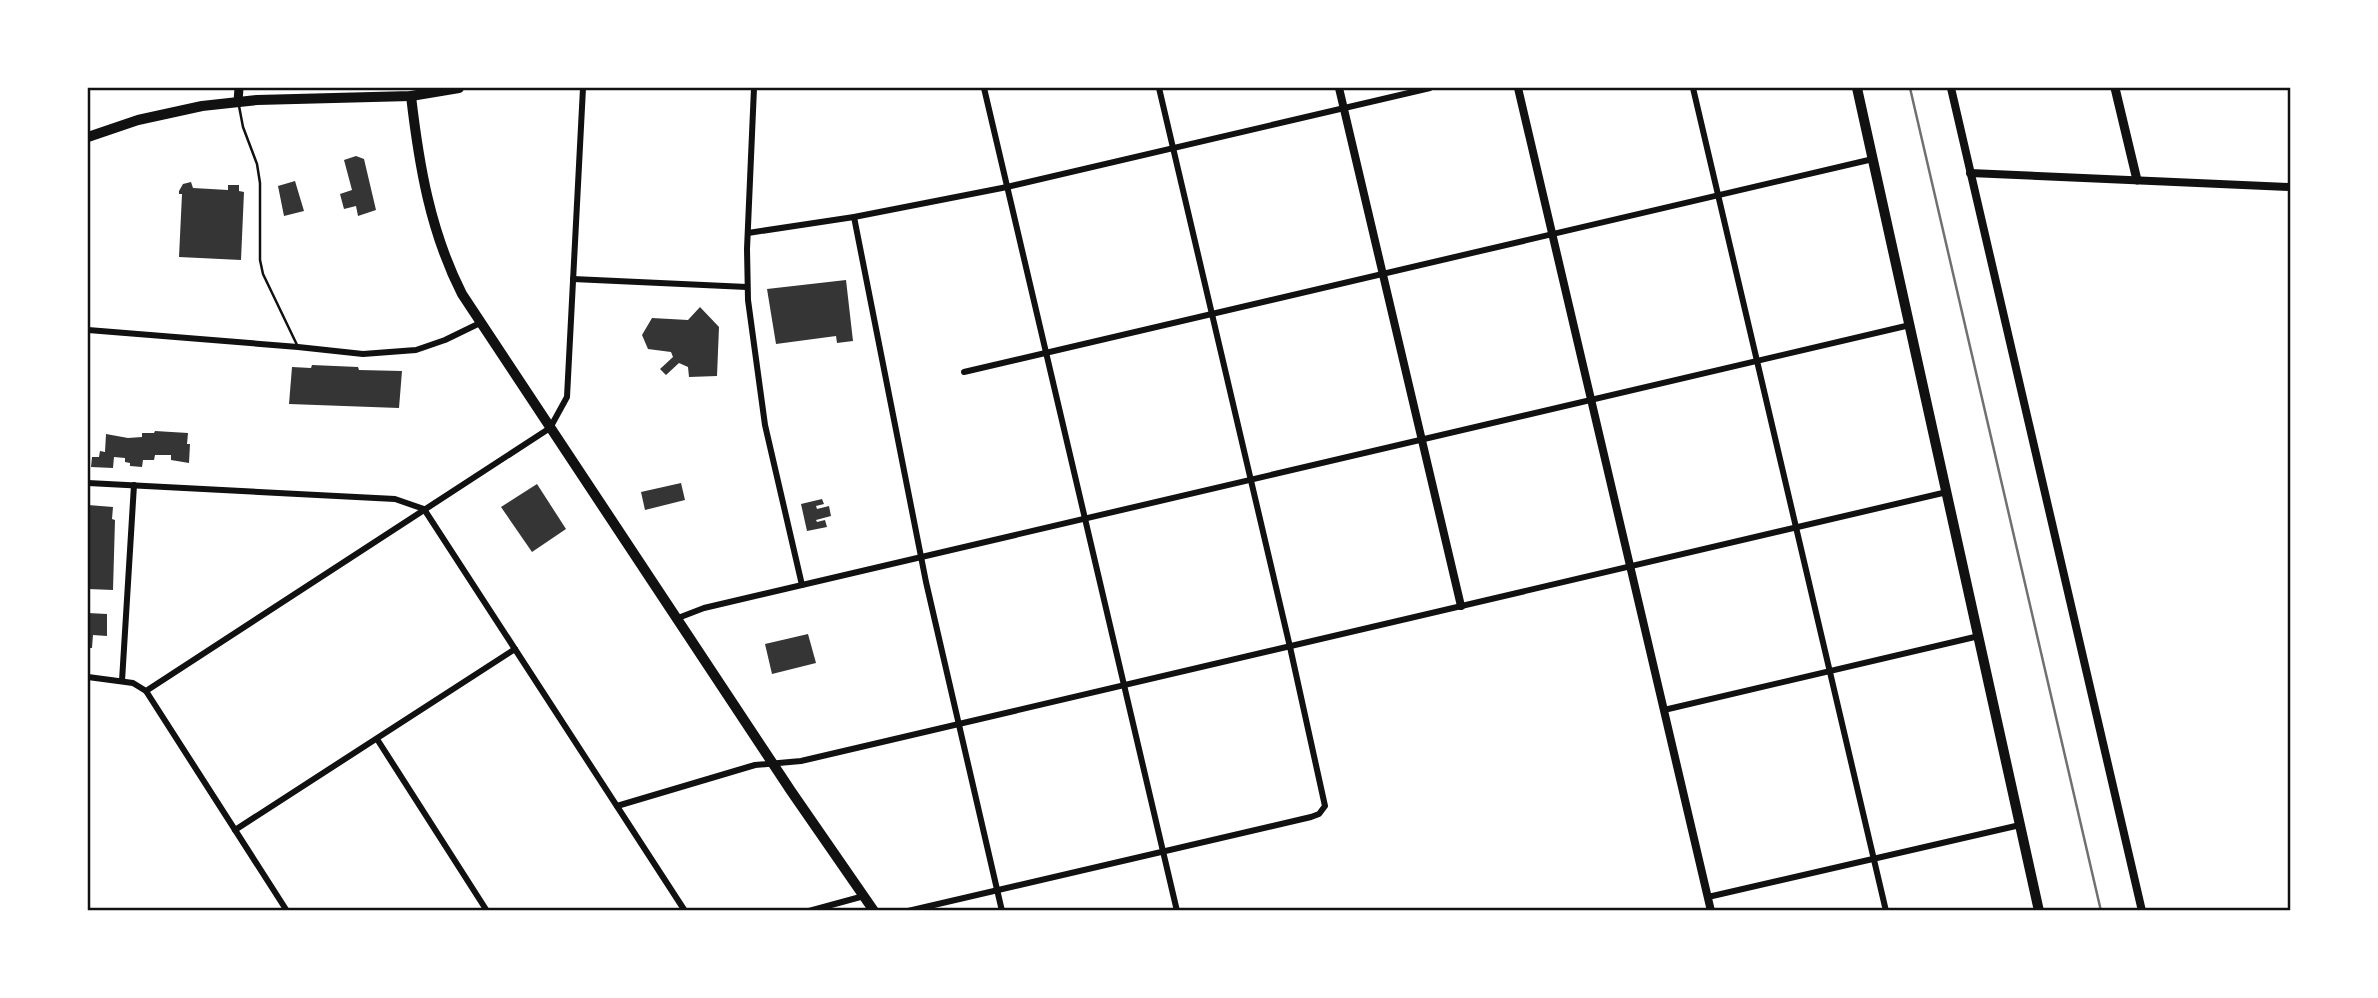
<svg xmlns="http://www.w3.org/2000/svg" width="2378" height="998" viewBox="0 0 2378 998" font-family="Montserrat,sans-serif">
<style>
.building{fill:#353535}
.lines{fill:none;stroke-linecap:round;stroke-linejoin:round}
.service{stroke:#111;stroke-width:2.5}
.minor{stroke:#111;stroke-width:6}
.tertiary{stroke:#111;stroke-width:8}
.secondary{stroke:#111;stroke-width:9}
.primary{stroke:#111;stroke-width:10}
.rail{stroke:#707070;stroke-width:2.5}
.neatline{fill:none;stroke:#111;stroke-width:2.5}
</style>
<rect width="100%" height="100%" fill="#fff"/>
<g class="building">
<polygon points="356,156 364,159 376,210 358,216 356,206 344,209 340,194 352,190 344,160"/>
<polygon points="295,181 304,211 284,216 278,186"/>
<polygon points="191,182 193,188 228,190 228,185 239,185 239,191 244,192 241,260 179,257 182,194 179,194 179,191 183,184"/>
<polygon points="846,280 853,341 837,343 836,336 776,344 767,289"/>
<polygon points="700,307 719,327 717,376 689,377 688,367 679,363 666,375 660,369 673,357 671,352 648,349 642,335 652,318 688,320"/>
<polygon points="312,365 358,367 359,370 402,371 399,408 289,404 292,367 311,368"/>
<polygon points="155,431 188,433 187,444 190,444 189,463 171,460 171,455 155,455 154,460 143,460 142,467 130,466 130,463 125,462 125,458 114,457 113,468 91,467 92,457 99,457 100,451 105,452 106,434 128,438 142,437 142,433 154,433"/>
<polygon points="681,483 685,500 645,510 641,492"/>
<polygon points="537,484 566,529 532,552 501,507"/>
<polygon points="822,499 824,504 816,506 817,509 829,506 831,516 816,520 817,522 825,520 827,527 807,531 801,504"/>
<polygon points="88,505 113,507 112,519 115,520 113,590 88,589"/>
<polygon points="88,613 107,614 107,636 93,635 92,648 88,648"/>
<polygon points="808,634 816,663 772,674 765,644"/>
</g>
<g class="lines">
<polyline class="service" points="239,106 243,127 257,164 260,183 260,260 263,274 298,347"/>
<g class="minor">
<polyline points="754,88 747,249 748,300 765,425 802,585"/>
<polyline points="984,88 1177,911"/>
<polyline points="1693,88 1886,911"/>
<polyline points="854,217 926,582 1002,911"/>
<polyline points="748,233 854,217 1007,187 1430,88"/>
<polyline points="573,279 747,287"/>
<polyline points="88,330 298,347 363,354 416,350 445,340 480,323"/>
<polyline points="964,372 1873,159"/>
<polyline points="88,483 395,499 424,509 685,911"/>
<polyline points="678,618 704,608 1910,325"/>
<polyline points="88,677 133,683 146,691 550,428 567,397 583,88"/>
<polyline points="122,681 134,485"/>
<polyline points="146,691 287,911"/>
<polyline points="1664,710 1979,636"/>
<polyline points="377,739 487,911"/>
<polyline points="617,806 755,765 801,761 1947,492"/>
<polyline points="235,830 515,649"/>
<polyline points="1708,897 2020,825"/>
<polyline points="809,911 864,896"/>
<polyline points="908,911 1311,817 1319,814 1325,806 1290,647 1159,88"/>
</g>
<g class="tertiary">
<polyline points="1339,88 1461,606"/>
<polyline points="1518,88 1711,911"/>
<polyline points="1951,88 2142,911"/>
<polyline points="1970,173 2290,187"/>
</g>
<g class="secondary">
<polyline points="2115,88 2137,180"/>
<polyline points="238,102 239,88"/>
</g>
<g class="primary">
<polyline points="1857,88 2039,911"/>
<path d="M411,96C419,165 430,231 462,294L791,791L874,911"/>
<polyline points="88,137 138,120 202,106 257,100 411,96 459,88"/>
</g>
<polyline class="rail" points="1910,88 2101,911"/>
</g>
<rect width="2378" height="998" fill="none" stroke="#ffffff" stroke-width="178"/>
<rect x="89" y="89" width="2200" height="820" class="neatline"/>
</svg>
